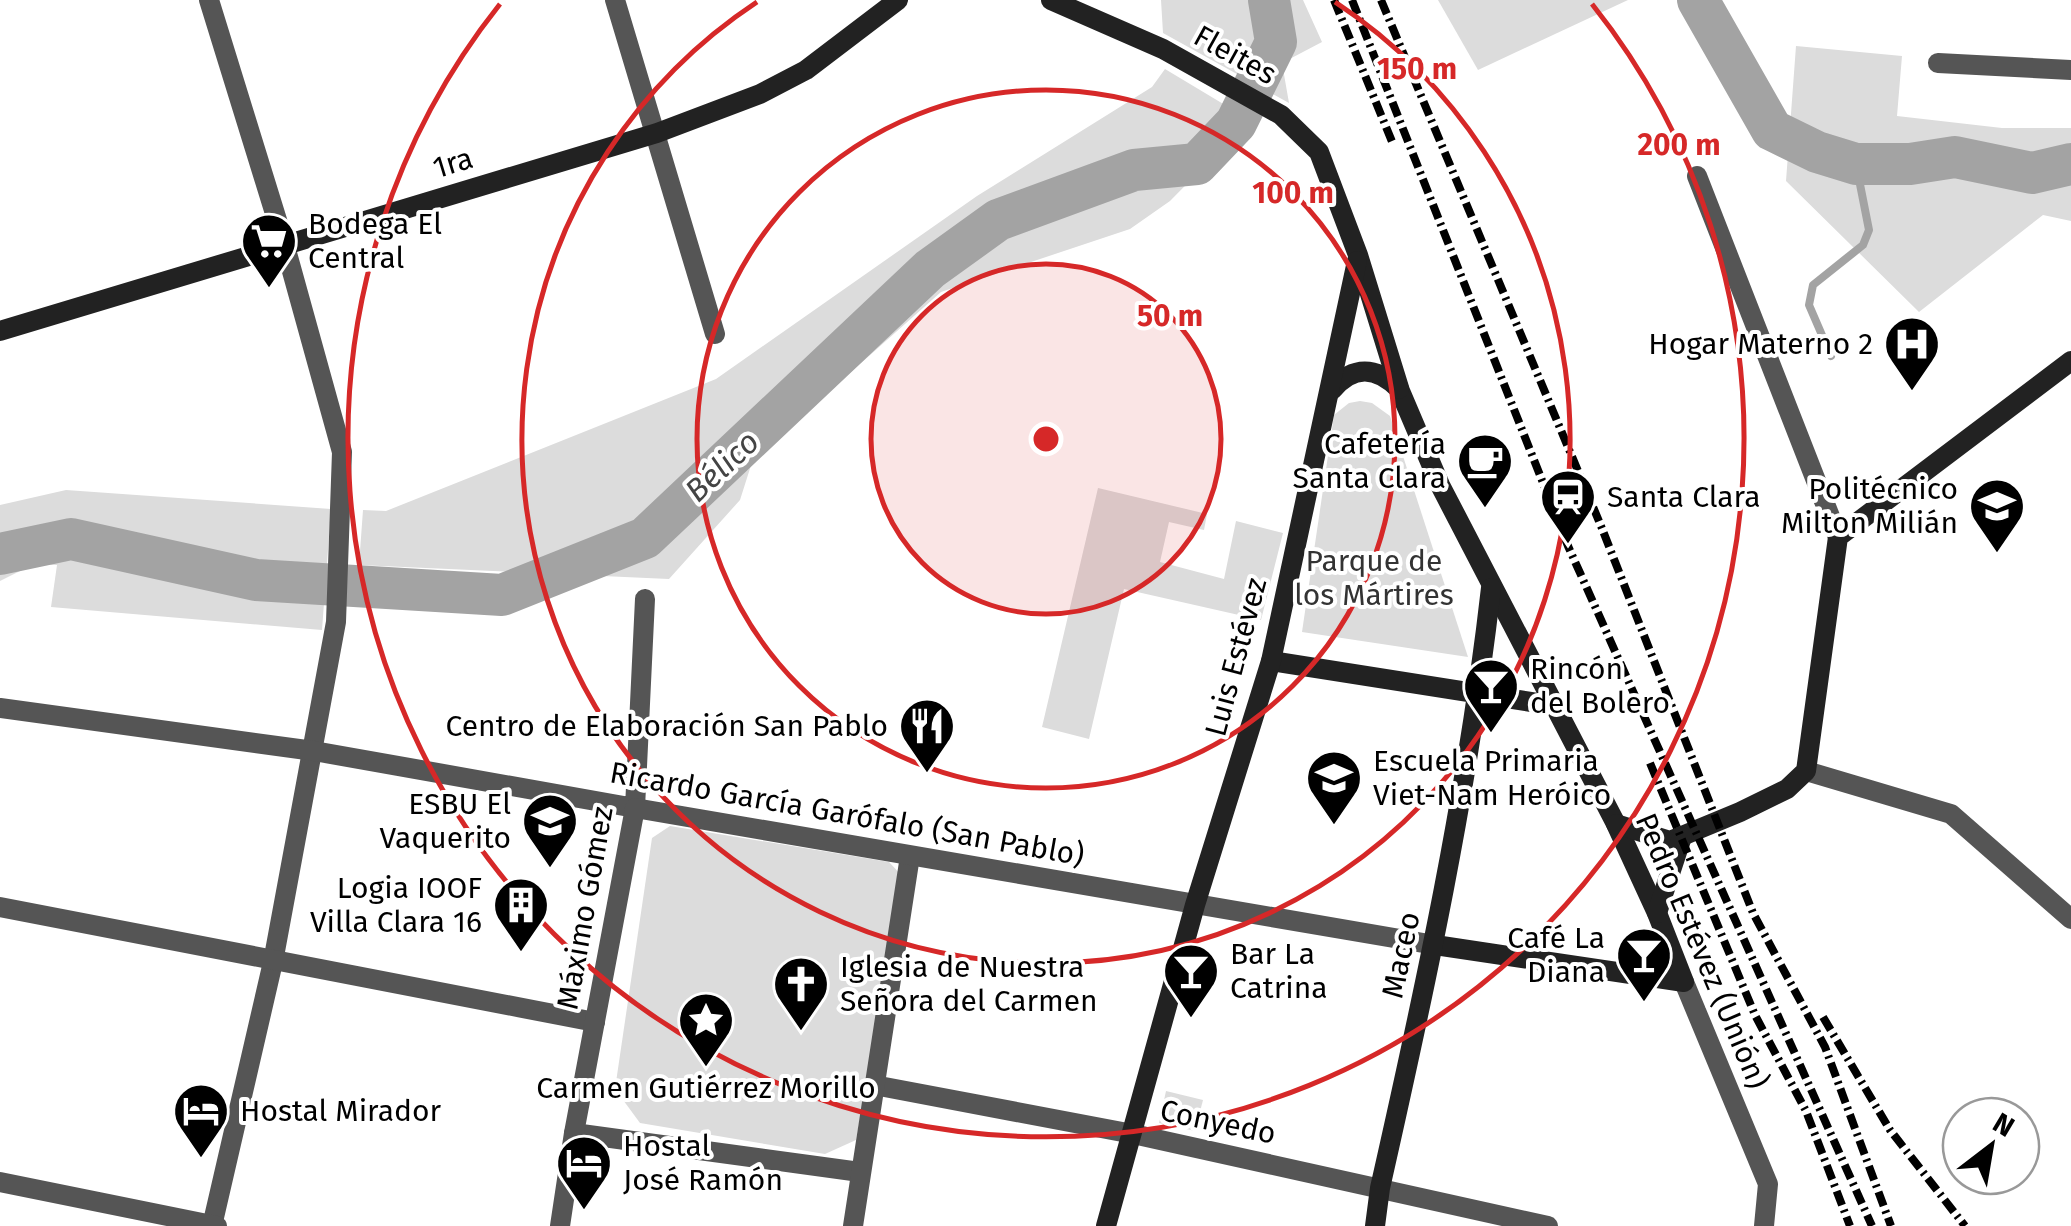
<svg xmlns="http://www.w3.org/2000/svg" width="2071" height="1226" viewBox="0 0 2071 1226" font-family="'Fira Sans',sans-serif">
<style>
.green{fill:#dcdcdc}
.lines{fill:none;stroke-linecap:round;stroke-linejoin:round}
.stream{stroke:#a3a3a3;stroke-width:8}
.river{stroke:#a3a3a3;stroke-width:42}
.minor{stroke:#555;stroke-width:20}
.tertiary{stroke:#555;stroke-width:20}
.secondary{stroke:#222;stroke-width:20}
.rail{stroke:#000;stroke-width:8;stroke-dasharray:15 5 2.5 5;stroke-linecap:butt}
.ring{fill:none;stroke:#d62828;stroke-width:5}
.labels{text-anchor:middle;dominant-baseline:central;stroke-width:8;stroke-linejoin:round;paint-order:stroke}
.street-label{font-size:30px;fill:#000;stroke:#fff}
.poi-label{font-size:30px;fill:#000;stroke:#fff;text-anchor:start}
.park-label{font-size:30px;fill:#333;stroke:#fff}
.water-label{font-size:32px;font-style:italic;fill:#444;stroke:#fff}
.centre{fill:#d62828;stroke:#fff;stroke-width:5}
.ring-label{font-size:30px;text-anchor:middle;font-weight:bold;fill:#d62828;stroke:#fff;stroke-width:8;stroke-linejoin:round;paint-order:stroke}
</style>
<rect width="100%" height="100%" fill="#fff"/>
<g class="green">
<polygon points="1161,0 1303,0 1322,42 1282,63 1289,103 1163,33"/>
<polygon points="1438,0 1628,0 1478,70"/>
<polygon points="1796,46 1902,56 1897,116 2002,128 2071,128 2071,221 2043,215 1919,312 1786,181"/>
<polygon points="1165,69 1250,120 1170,201 1130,229 941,292 753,459 740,500 669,579 359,565 363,510 386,511 716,379 977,196 1152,87"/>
<polygon points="1360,401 1372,403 1390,416 1468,657 1302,632 1334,415 1349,403"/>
<polygon points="1098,488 1207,514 1204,530 1169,522 1160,562 1224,579 1236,521 1283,533 1261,620 1124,589 1089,739 1042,727"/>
<polygon points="66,490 331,509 322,630 51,607 57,565 34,564 0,581 0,505"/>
<polygon points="670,826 889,862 903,877 856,1140 825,1154 640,1123 615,1089 652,838"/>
<polygon points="1166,1091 1203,1100 1195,1131 1159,1123"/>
</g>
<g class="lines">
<polyline class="stream" points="1831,356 1809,305 1813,285 1863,245 1869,230 1856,164"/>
<g class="river">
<polyline points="1698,0 1772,130 1817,152 1856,164 1910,164 1955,157 2032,173 2071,164"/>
<polyline points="0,554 71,539 256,580 502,595 645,538 930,269 998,220 1134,170 1197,164 1236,123 1276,42 1269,0"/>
</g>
<g class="minor">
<polyline points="209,0 285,246 342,452 336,622 273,962 212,1226"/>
<polyline points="615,0 715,334"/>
<polyline points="1938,63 2071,70"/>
<polyline points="1697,176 1838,537"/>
<polyline points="0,708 314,751 635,808 645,599"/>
<polyline points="1806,771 1951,814 2071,919"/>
<polyline points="0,907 595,1022"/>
<polyline points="874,1085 1133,1134 1548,1226"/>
<polyline points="574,1133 860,1172"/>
<polyline points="0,1182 217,1226"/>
<polyline points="853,1226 910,856"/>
</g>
<g class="tertiary">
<polyline points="1684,982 1768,1184 1764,1226"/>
<polyline points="560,1226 574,1133 635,808 1435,945"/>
</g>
<g class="secondary">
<polyline points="1051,0 1163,49 1281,115 1319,152 1358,255 1400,391 1440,485 1616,824 1657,913 1684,982 1435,945"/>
<polyline points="0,331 657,133 760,94 806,70 898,0"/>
<path d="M1332,390C1353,365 1376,366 1399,389"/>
<polyline points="1271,661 1557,706"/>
<polyline points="1616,824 1670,841 1740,812 1787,789 1806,771 1838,537 2071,361"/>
<polyline points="1657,913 1682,837"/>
<polyline points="1106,1226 1195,905 1271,661 1357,261"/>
<path d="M1375,1226L1380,1188C1425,989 1468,791 1491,588"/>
</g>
<g class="rail">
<polyline points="1334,0 1393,144"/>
<polyline points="1352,0 1568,546 1872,1226"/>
<polyline points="1381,0 1601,526 1753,913 1825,1047 1891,1226"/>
<polyline points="1650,763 1755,1015 1806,1111 1850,1226"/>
<polyline points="1823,1017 1890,1130 1965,1226"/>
</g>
</g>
<circle cx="1046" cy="439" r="175" fill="#d62828" fill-opacity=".12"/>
<g class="ring">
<circle cx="1046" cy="439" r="175"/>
<circle cx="1046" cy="439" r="349"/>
<path d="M1335 2A524 524 0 1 1 757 2"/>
<path d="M1592 4A698 698 0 1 1 500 4"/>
</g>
<defs>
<g id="supermarket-pin" transform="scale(2.875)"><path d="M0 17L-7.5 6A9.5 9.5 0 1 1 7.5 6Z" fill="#000" stroke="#fff"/><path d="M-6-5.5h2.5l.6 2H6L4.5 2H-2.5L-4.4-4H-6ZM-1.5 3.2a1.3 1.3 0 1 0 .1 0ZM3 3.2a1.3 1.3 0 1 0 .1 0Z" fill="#fff"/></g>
<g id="hospital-pin" transform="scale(2.875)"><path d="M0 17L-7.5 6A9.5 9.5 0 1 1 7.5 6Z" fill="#000" stroke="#fff"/><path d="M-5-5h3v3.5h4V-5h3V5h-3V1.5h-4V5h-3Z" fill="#fff"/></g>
<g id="cafe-pin" transform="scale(2.875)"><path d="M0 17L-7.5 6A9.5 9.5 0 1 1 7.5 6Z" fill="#000" stroke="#fff"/><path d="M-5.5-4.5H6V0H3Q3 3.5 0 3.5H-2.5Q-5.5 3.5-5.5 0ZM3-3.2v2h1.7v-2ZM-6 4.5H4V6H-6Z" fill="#fff"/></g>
<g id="station-pin" transform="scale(2.875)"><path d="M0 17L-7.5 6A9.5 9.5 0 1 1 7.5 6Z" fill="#000" stroke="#fff"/><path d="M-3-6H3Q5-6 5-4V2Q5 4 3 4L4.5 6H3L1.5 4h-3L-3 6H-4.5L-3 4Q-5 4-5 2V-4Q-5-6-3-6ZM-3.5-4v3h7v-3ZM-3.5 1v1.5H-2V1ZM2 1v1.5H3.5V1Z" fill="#fff"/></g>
<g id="school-pin" transform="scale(2.875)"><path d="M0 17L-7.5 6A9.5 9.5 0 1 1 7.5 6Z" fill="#000" stroke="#fff"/><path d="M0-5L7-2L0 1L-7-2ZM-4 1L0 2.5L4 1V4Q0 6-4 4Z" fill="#fff"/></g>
<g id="bar-pin" transform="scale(2.875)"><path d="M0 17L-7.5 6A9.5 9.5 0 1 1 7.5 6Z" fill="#000" stroke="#fff"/><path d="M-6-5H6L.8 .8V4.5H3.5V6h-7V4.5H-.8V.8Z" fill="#fff"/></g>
<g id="restaurant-pin" transform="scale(2.875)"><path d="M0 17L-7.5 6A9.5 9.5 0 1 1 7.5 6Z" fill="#000" stroke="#fff"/><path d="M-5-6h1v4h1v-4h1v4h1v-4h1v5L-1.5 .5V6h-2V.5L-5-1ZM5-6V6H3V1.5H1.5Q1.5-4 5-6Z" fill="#fff"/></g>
<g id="building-pin" transform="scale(2.875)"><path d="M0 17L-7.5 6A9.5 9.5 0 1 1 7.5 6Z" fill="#000" stroke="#fff"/><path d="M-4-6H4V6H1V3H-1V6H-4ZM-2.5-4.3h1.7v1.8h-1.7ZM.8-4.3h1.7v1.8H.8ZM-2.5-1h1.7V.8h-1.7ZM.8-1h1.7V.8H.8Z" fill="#fff"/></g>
<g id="church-pin" transform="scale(2.875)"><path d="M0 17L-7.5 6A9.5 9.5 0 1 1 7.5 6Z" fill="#000" stroke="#fff"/><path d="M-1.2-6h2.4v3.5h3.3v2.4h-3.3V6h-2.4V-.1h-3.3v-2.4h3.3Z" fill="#fff"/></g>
<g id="sight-pin" transform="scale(2.875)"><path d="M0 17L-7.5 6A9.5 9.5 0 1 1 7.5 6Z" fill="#000" stroke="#fff"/><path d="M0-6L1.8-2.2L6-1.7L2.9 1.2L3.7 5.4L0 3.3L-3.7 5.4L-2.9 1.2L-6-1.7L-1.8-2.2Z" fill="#fff"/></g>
<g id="hotel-pin" transform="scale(2.875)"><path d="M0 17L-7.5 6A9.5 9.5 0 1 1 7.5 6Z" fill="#000" stroke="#fff"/><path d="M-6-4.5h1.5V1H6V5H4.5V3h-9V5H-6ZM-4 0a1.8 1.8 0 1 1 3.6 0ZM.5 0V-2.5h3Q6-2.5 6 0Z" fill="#fff"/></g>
</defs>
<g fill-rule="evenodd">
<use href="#supermarket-pin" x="269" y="241"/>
<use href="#hospital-pin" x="1912" y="344"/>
<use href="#cafe-pin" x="1485" y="461"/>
<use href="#station-pin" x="1568" y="497"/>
<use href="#school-pin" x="1997" y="506"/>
<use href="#bar-pin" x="1491" y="686"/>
<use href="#restaurant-pin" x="927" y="726"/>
<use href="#school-pin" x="1334" y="778"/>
<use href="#school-pin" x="550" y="821"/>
<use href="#building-pin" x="521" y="905"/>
<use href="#bar-pin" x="1644" y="955"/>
<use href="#bar-pin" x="1191" y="971"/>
<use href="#church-pin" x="801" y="984"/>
<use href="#sight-pin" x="706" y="1020"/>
<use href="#hotel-pin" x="201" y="1111"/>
<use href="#hotel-pin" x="584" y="1163"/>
</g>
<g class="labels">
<g class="street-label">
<text transform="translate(1235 55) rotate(29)">Fleites</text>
<text transform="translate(453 163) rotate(-17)">1ra</text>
<text transform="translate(1236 657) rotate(-75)">Luis Estévez</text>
<text transform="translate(847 814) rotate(10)">Ricardo García Garófalo (San Pablo)</text>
<text transform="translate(585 908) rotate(-80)">Máximo Gómez</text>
<text transform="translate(1702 951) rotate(67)">Pedro Estévez (Unión)</text>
<text transform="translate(1401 955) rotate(-78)">Maceo</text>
<text transform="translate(1218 1122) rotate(12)">Conyedo</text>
</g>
<g class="poi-label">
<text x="308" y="224">Bodega El<tspan x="308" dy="34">Central</tspan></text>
<text x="1873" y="344" text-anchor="end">Hogar Materno 2</text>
<text x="1446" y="444" text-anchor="end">Cafetería<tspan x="1446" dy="34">Santa Clara</tspan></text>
<text x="1958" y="489" text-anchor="end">Politécnico<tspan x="1958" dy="34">Milton Milián</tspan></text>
<text x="1607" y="497">Santa Clara</text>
<text x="1530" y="669">Rincón<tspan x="1530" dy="34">del Bolero</tspan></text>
<text x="888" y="726" text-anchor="end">Centro de Elaboración San Pablo</text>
<text x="1373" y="761">Escuela Primaria<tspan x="1373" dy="34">Viet-Nam Heróico</tspan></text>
<text x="511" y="804" text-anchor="end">ESBU El<tspan x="511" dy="34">Vaquerito</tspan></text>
<text x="482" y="888" text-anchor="end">Logia IOOF<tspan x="482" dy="34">Villa Clara 16</tspan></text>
<text x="1605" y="938" text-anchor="end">Café La<tspan x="1605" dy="34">Diana</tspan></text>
<text x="1230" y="954">Bar La<tspan x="1230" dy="34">Catrina</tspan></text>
<text x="840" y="967">Iglesia de Nuestra<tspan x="840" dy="34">Señora del Carmen</tspan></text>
<text x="706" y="1088" text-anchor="middle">Carmen Gutiérrez Morillo</text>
<text x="240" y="1111">Hostal Mirador</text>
<text x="623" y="1146">Hostal<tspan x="623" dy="34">José Ramón</tspan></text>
</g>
<g class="park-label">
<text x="1374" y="561">Parque de<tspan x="1374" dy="34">los Mártires</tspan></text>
</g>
<g class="water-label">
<text transform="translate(722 466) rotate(-43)">Bélico</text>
</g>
</g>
<circle cx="1046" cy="439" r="15" class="centre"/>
<g class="ring-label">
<text x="1417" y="79">150 m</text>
<text x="1679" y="155">200 m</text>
<text x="1293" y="203">100 m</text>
<text x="1170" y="326">50 m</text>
</g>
<g transform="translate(1991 1146) rotate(31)"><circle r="48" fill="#ffffff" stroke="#999999" stroke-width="2.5"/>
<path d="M0-8L18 38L0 25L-18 38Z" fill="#000000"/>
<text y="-15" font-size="28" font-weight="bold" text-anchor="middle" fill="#000000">N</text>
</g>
</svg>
